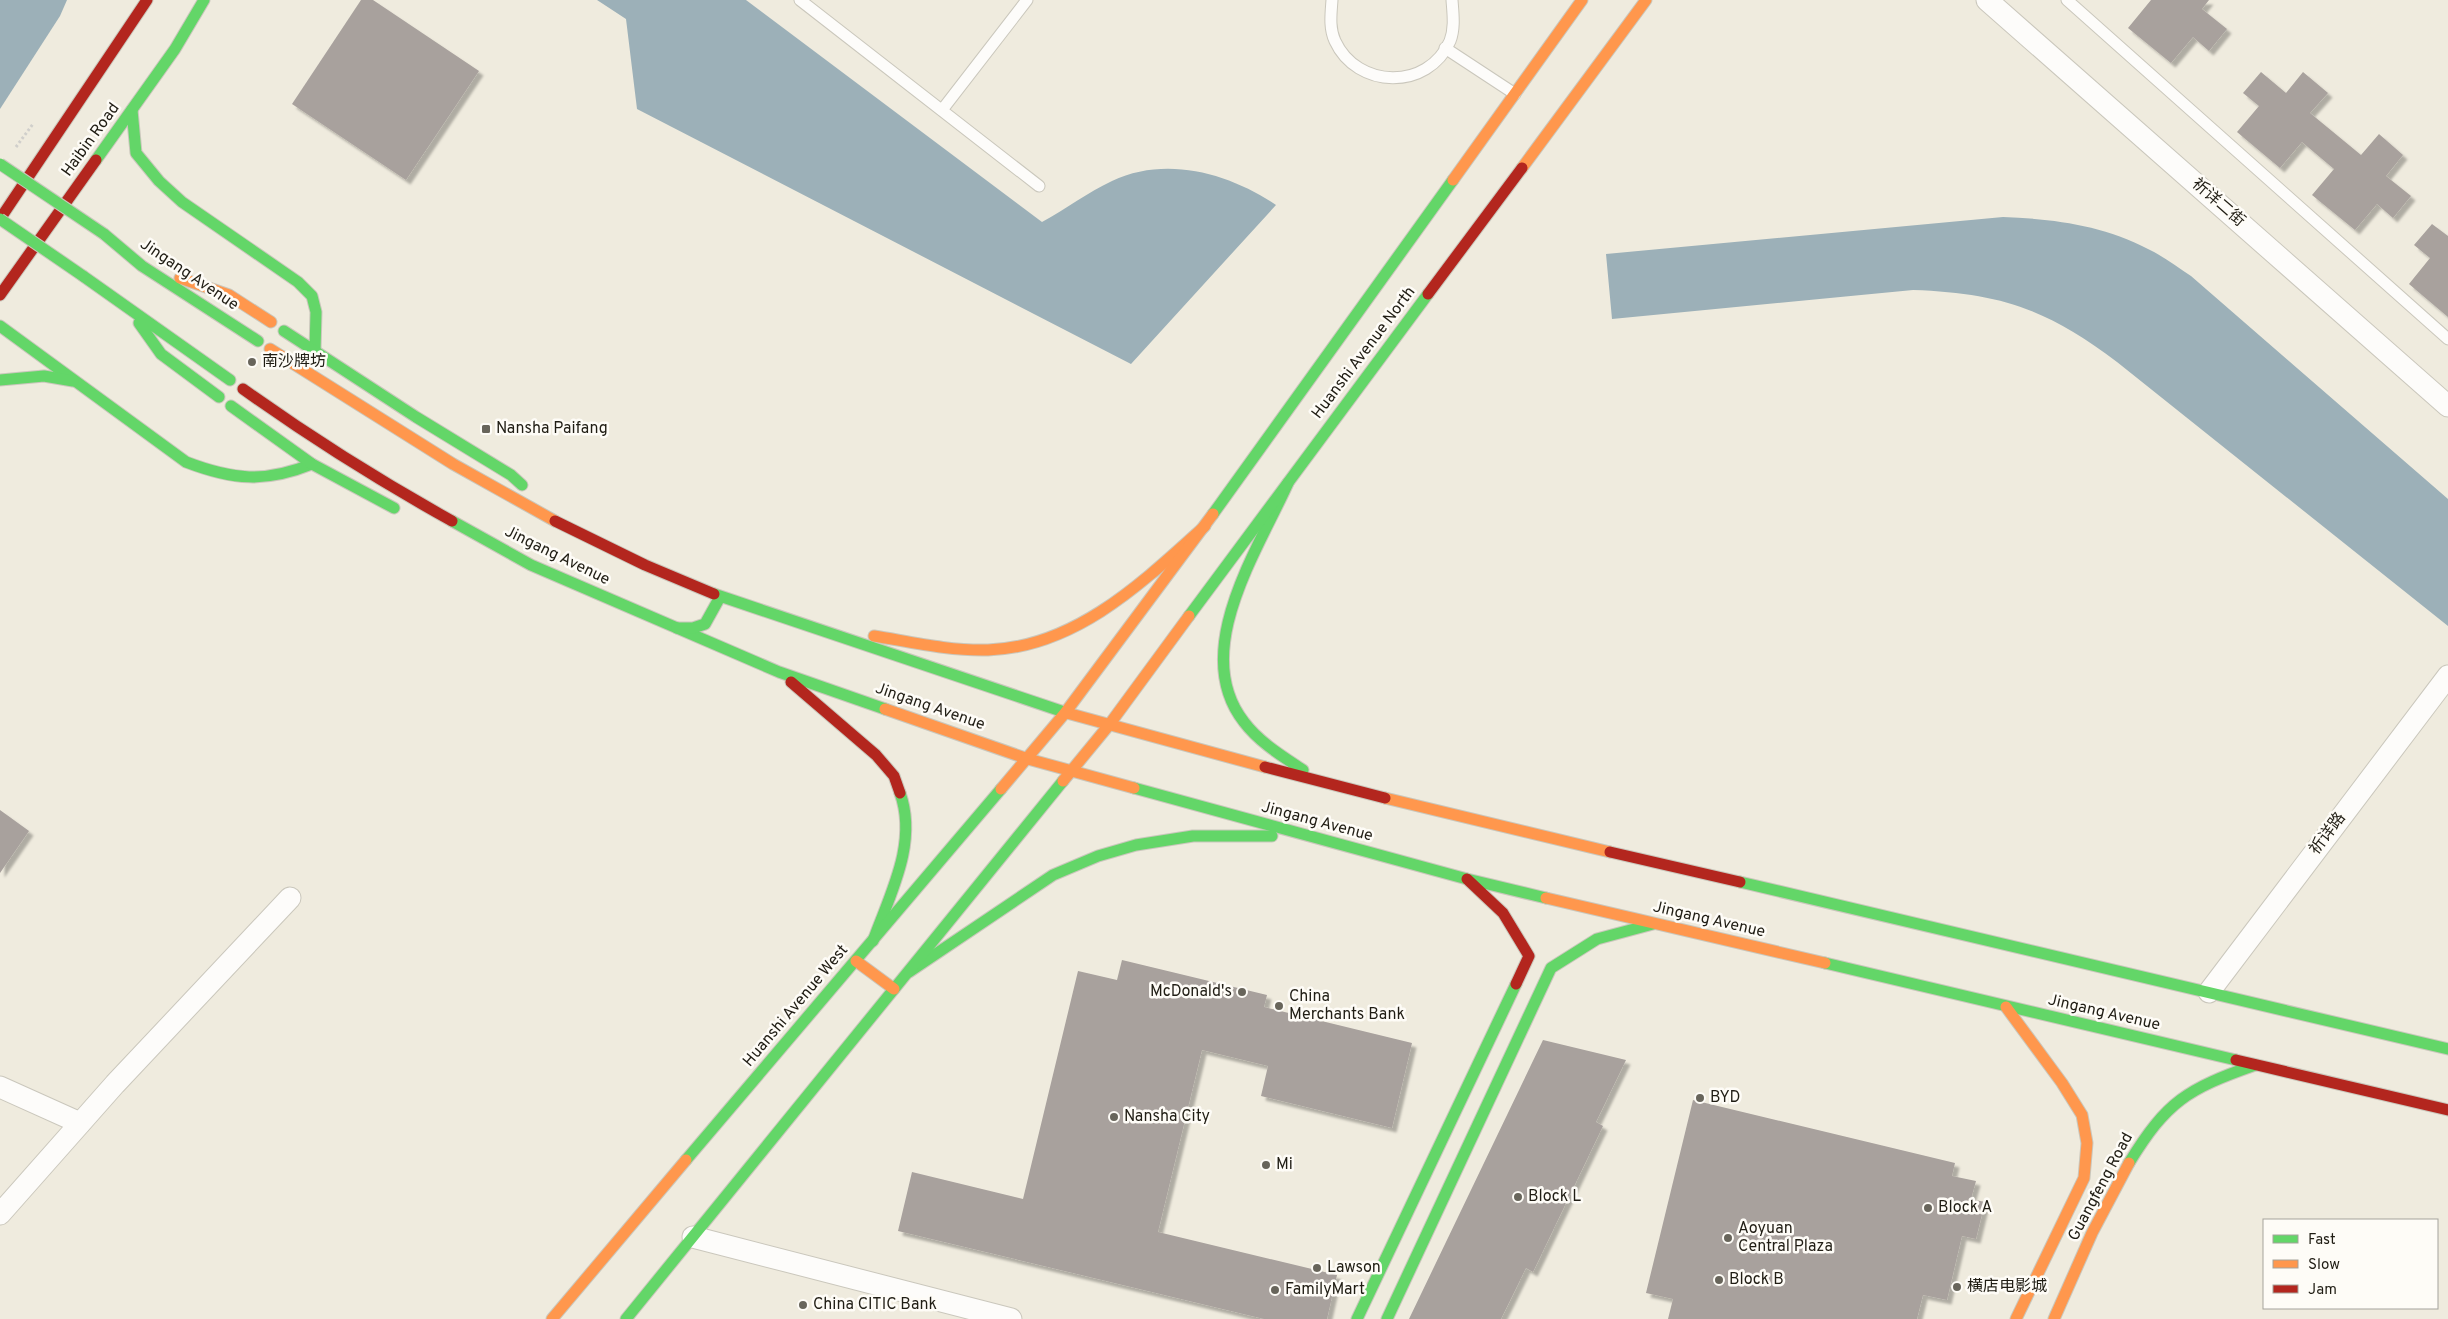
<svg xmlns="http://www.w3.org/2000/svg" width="2448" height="1319" viewBox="0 0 2448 1319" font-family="Overpass,'Noto Sans SC',sans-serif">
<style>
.water{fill:#9cb0b8}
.building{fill:#a8a19d;filter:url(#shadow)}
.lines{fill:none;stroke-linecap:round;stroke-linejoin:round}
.lane-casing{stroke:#cac7bc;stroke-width:13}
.street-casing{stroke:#cac7bc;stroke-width:23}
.fast-casing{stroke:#cac7bc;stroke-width:13}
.slow-casing{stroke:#cac7bc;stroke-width:13}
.jam-casing{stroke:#cac7bc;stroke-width:13}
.path{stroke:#d0cfcb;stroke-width:3;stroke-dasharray:2.5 2.5;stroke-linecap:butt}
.lane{stroke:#fdfcfa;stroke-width:11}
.street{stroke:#fdfcfa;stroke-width:21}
.fast{stroke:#63d668;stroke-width:11}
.slow{stroke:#ff974d;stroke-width:11}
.jam{stroke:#b3261e;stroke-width:11}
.fast-bridge-casing{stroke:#cac7bc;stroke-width:13;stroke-linecap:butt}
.fast-bridge{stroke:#63d668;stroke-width:11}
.poi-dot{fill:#68655b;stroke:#fefcf7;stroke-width:2}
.labels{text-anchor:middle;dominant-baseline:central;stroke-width:5;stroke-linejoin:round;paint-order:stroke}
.street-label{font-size:16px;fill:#201d14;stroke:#fefcf7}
.poi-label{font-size:16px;fill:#201d14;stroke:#fefcf7;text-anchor:start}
</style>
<defs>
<filter id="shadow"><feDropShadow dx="4.5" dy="4.5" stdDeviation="1" flood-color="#0004"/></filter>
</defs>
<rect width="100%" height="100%" fill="#efebde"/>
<g class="water">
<polygon points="0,0 67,0 60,16 0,109"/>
<path d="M597,0H746L1042,222C1066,209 1088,192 1112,181C1167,155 1230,174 1276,205L1131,364L637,109L626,19Z"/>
<path d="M2003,217C2054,219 2102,225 2148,249C2163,256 2177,267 2191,276L2448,499V626L2117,362C2047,309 2000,293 1913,290L1612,319L1606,254Z"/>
</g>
<g class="building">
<polygon points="361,0 373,0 479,71 406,180 292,104"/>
<polygon points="2151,0 2209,0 2202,9 2227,29 2209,51 2193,37 2171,63 2128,28"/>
<polygon points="2261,72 2286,93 2303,72 2328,93 2310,113 2361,155 2379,134 2403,155 2386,176 2411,196 2393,218 2377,204 2355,230 2312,195 2334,169 2302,142 2280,168 2237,132 2259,106 2243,93"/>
<polygon points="2432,224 2448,236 2448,317 2409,284 2430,258 2414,245"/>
<polygon points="0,810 29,831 0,873"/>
<polygon points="1122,960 1267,995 1264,1007 1412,1043 1392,1128 1261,1096 1268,1066 1202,1050 1158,1232 1337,1275 1327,1319 1264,1319 898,1231 912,1172 1023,1199 1078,971 1117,980"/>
<polygon points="1543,1040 1626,1060 1596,1122 1603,1126 1533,1272 1526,1268 1501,1319 1409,1319"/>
<polygon points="1693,1100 1955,1163 1952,1176 1976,1181 1971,1199 1985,1202 1976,1239 1962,1236 1947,1300 1923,1295 1917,1319 1668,1319 1673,1299 1646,1293"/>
</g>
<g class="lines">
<g class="lane-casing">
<g id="lane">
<polyline points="800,0 1039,186"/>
<path d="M1332,0C1331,14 1329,28 1335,41C1357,89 1428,91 1450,41C1455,28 1453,14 1452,0"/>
<polyline points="2067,0 2448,339"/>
<polyline points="1445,48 1515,94"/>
<polyline points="942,110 1027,0"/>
</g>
</g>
<g class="street-casing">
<g id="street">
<polyline points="1987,0 2448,406"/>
<polyline points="2209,992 2448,676"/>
<polyline points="0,1087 80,1123"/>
<polyline points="0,1214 115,1084 290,898"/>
<polyline points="693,1237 1011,1319"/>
</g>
</g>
<g class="fast-casing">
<g id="fast">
<polyline points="132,110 136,153 159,181 182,202 298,282 312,296 316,312 315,351"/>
<polyline points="96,160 175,49 204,0"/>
<polyline points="104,234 142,266 258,341"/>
<polyline points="83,276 230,380"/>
<polyline points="139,323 161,354 219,397"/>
<path d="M0,326L186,462C233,480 265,483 312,464"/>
<polyline points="284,331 416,417 511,475 522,485"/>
<polyline points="0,380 44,376 73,381"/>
<polyline points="231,406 312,464 394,508"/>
<path d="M1288,483C1258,550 1189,652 1244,722C1259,742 1282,756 1303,770"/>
<polyline points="1213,514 1453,180"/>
<polyline points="452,521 531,565 779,672 885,709"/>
<polyline points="714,594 1067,713"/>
<polyline points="1189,616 1428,294"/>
<polyline points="677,628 693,628 705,624 720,597"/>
<polyline points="1134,788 1467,879 1546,898"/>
<polyline points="1740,882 2448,1049"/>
<path d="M873,941C890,894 918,843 900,793"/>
<polyline points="1825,963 2236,1060"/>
<polyline points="909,972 1053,875 1098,856 1136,845 1193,836 1272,836"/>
<polyline points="686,1160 1001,789"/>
<path d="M2129,1163C2167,1101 2187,1089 2255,1065"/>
<polyline points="626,1319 1063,781"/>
<polyline points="1357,1319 1516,984"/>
<polyline points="1387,1319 1551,968 1597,939 1653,924"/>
</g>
</g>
<g class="slow-casing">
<g id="slow">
<polyline points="1522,168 1646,0"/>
<polyline points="1453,180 1582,0"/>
<polyline points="180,278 229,295 271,322"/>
<polyline points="270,349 453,464 555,521"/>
<path d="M874,636C911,642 949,651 988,650C1076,647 1143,582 1205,526"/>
<polyline points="885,709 1028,759 1134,788"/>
<polyline points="1067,713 1265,767"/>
<polyline points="1063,781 1109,725 1189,616"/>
<polyline points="1001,789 1065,713 1213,514"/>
<polyline points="1385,798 1610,852"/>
<polyline points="1546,898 1825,963"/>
<polyline points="856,961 894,989"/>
<polyline points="2006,1007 2062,1083 2082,1115 2087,1143 2084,1178 2016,1319"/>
<polyline points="552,1319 686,1160"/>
<polyline points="2054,1319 2092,1233 2129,1163"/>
</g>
</g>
<g class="jam-casing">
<g id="jam">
<polyline points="0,219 147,0"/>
<polyline points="1428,294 1522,168"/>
<polyline points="0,295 96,160"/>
<path d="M243,389C310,437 380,481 452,521"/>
<polyline points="555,521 645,565 714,594"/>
<polyline points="791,682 876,755 894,776 900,793"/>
<polyline points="1265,767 1385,798"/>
<polyline points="1610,852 1740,882"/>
<polyline points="1467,879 1503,913 1529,956 1516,984"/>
<polyline points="2236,1060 2448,1110"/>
</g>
</g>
<polyline class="path" points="16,147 33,124"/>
<use href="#lane" class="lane"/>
<use href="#street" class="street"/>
<use href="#fast" class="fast"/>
<use href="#slow" class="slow"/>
<use href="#jam" class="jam"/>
<g class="fast-bridge-casing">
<g id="fast-bridge">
<polyline points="0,164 104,234"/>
<polyline points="0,219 83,276"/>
</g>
</g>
<use href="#fast-bridge" class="fast-bridge"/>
</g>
<g class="poi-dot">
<circle cx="252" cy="362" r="5"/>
<rect x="481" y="424" width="10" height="10" rx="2.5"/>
<circle cx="1242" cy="992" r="5"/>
<circle cx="1279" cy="1006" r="5"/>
<circle cx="1700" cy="1098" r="5"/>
<circle cx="1114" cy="1117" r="5"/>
<circle cx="1266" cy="1165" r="5"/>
<circle cx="1518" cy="1197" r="5"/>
<circle cx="1928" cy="1208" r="5"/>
<circle cx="1728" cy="1238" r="5"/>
<circle cx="1317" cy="1268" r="5"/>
<circle cx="1719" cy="1280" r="5"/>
<circle cx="1957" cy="1287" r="5"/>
<circle cx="1275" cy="1290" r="5"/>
<circle cx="803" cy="1305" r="5"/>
</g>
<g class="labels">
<g class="street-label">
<text transform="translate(91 140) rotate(-54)">Haibin Road</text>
<text transform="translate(2218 203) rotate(41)">祈详二街</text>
<text transform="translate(189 275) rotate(34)">Jingang Avenue</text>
<text transform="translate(1364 353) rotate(-53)">Huanshi Avenue North</text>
<text transform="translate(557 556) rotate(26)">Jingang Avenue</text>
<text transform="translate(930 707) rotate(19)">Jingang Avenue</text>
<text transform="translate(1317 822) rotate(15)">Jingang Avenue</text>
<text transform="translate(2328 834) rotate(-53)">祈详路</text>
<text transform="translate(1709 920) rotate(13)">Jingang Avenue</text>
<text transform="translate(796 1006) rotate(-50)">Huanshi Avenue West</text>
<text transform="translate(2104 1013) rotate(13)">Jingang Avenue</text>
<text transform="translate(2101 1187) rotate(-62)">Guangfeng Road</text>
</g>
<g class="poi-label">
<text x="262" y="362">南沙牌坊</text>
<text x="496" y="429">Nansha Paifang</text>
<text x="1232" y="992" text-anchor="end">McDonald's</text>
<text x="1289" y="997">China<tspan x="1289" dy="18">Merchants Bank</tspan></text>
<text x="1710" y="1098">BYD</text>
<text x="1124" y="1117">Nansha City</text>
<text x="1276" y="1165">Mi</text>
<text x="1528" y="1197">Block L</text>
<text x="1938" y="1208">Block A</text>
<text x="1738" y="1229">Aoyuan<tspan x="1738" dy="18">Central Plaza</tspan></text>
<text x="1327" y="1268">Lawson</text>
<text x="1729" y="1280">Block B</text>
<text x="1967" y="1287">横店电影城</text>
<text x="1285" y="1290">FamilyMart</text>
<text x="813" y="1305">China CITIC Bank</text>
</g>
</g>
<rect x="2263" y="1219" width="175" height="90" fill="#fefcf7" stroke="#a5a39c"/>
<rect x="2273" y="1235" width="25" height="8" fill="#63d668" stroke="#a5a39c"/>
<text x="2308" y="1244" font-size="15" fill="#201d14">Fast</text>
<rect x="2273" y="1260" width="25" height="8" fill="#ff974d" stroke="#a5a39c"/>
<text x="2308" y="1269" font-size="15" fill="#201d14">Slow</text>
<rect x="2273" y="1285" width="25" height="8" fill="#b3261e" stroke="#a5a39c"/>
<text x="2308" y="1294" font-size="15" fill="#201d14">Jam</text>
</svg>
